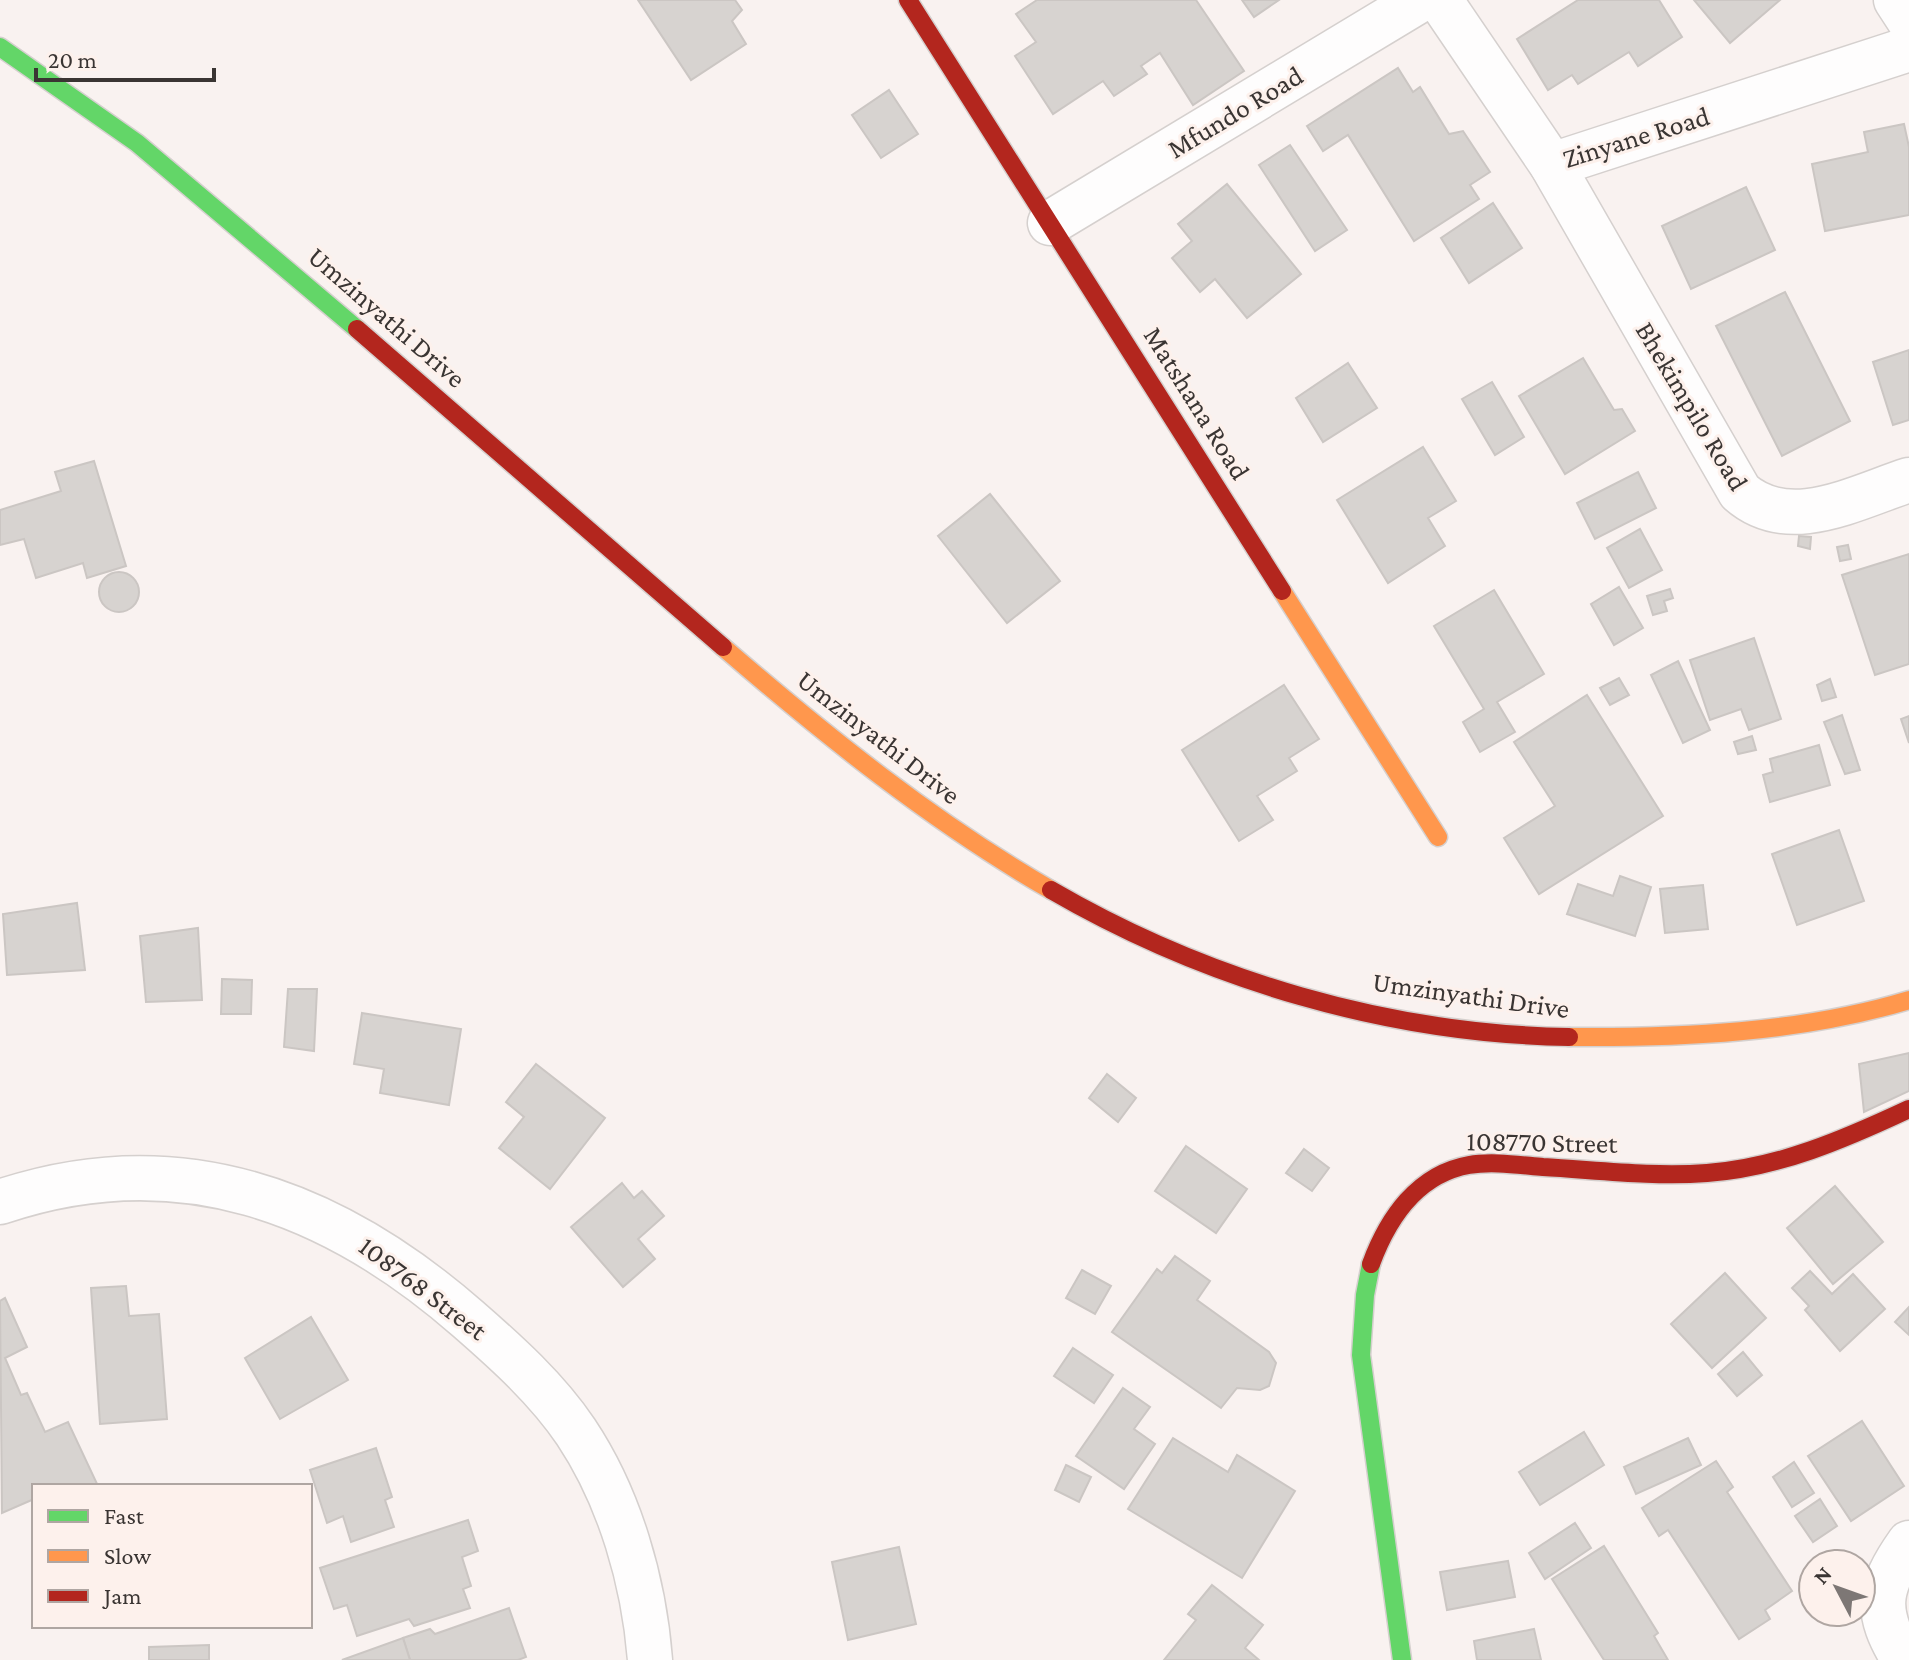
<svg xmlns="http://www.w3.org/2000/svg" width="1909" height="1660" viewBox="0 0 1909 1660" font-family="'Crimson Pro',serif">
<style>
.building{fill:#d7d3d0;stroke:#cbc6c3;stroke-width:2}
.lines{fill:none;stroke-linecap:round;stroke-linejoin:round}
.street-casing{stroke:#d5d0ce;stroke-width:47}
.fast-casing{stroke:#d5d0ce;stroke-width:21}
.slow-casing{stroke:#d5d0ce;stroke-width:21}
.jam-casing{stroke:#d5d0ce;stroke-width:21}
.street{stroke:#fefdfd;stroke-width:44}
.fast{stroke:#63d668;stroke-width:18}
.slow{stroke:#ff974d;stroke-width:18}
.jam{stroke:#b3261e;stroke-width:18}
.labels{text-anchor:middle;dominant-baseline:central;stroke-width:6;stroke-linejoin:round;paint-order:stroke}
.street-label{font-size:28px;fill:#3a3533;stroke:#fdf1ec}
</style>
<rect width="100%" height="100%" fill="#f9f2f0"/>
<g class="building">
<polygon points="638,0 735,0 742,10 732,21 746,44 691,80"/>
<polygon points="1037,0 1196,0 1244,71 1193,105 1160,53 1141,66 1147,74 1114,96 1103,81 1053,114 1015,56 1036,42 1016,14"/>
<polygon points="1242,0 1279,0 1254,17"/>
<polygon points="1578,0 1659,0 1682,37 1638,66 1629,52 1578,84 1572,75 1548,90 1517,39"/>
<polygon points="1694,0 1780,0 1730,43"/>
<polygon points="1398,68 1413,92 1420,87 1449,134 1463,131 1490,172 1470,185 1479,199 1414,241 1348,135 1323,151 1307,126"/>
<polygon points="889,90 918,134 881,158 852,115"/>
<polygon points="1904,124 1909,147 1909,215 1825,231 1812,164 1868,152 1864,132"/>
<polygon points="1290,145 1347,230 1315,251 1259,165"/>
<polygon points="1227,184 1301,274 1247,318 1215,279 1200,292 1172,258 1192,241 1178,224"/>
<polygon points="1746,187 1775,250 1691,289 1662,226"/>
<polygon points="1493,203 1522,248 1469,283 1441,238"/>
<polygon points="1785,292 1850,421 1782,456 1716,326"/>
<polygon points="1909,350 1909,420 1893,425 1873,362"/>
<polygon points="1583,358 1614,410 1622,409 1635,431 1565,474 1519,396"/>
<polygon points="1348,363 1377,408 1323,442 1296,398"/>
<polygon points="1492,382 1524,437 1495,455 1462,399"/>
<polygon points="1423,447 1456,501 1428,518 1445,546 1388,583 1337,500"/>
<polygon points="94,461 126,566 87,578 83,563 36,578 24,539 0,545 0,510 61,491 55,472"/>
<polygon points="1638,472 1656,508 1595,539 1577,503"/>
<polygon points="990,494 1060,581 1007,623 938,536"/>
<polygon points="1640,529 1662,570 1629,588 1607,548"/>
<polygon points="1799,536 1811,537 1810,549 1798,546"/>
<polygon points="1848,545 1851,559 1840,561 1837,547"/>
<polygon points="1909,554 1909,664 1875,675 1842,575"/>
<circle cx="119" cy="592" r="20"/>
<polygon points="1619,587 1643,628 1614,645 1591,604"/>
<polygon points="1670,589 1673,598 1664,601 1667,611 1653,615 1647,596"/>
<polygon points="1494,590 1544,674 1497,702 1515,732 1480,752 1463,722 1484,709 1434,626"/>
<polygon points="1754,638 1781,719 1749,730 1741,709 1710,720 1690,660"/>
<polygon points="1678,661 1710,730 1683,743 1651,675"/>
<polygon points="1619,678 1629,695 1610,705 1600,688"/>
<polygon points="1830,679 1836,697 1822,701 1817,685"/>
<polygon points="1284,685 1319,739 1289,758 1297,771 1257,796 1273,820 1239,841 1182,750"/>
<polygon points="1587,695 1663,816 1539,894 1504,838 1555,806 1514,742"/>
<polygon points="1842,715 1860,770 1845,774 1824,722"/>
<polygon points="1909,716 1909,743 1901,719"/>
<polygon points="1752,736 1756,750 1738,754 1734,742"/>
<polygon points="1819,745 1830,785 1770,802 1763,775 1773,772 1770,759"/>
<polygon points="1839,830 1864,901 1797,925 1772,854"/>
<polygon points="1620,876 1651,887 1635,936 1567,914 1578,884 1613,896"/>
<polygon points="1703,885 1708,929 1665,933 1660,889"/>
<polygon points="77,903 85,970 7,975 3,914"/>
<polygon points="198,928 202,1000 146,1002 140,936"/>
<polygon points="222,979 252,980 251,1014 221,1014"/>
<polygon points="288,989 317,989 314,1051 284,1047"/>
<polygon points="362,1013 461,1029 449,1105 380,1093 384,1069 354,1064"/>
<polygon points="1909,1053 1909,1091 1864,1112 1859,1064"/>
<polygon points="536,1064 605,1118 550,1189 499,1148 524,1117 506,1102"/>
<polygon points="1107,1074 1136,1098 1118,1122 1089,1098"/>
<polygon points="1186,1146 1247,1189 1216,1233 1155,1191"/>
<polygon points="1304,1149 1329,1168 1312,1191 1286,1173"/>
<polygon points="622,1183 634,1198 642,1191 664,1216 638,1239 655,1259 623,1287 571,1227"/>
<polygon points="1835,1186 1883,1242 1833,1284 1787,1228"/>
<polygon points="1175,1256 1210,1281 1197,1300 1269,1352 1276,1363 1269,1386 1260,1390 1237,1388 1221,1408 1112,1332 1157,1269 1162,1273"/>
<polygon points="1082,1270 1111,1286 1095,1314 1066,1298"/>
<polygon points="1810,1271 1832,1294 1853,1274 1885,1309 1840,1351 1805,1310 1809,1306 1792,1288"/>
<polygon points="1725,1273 1766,1318 1712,1368 1671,1324"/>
<polygon points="126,1286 129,1316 159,1314 167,1419 100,1424 91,1288"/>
<polygon points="5,1298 27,1347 5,1358 21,1395 27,1393 45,1432 68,1422 98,1486 34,1486 34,1499 2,1513 0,1301"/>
<polygon points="1909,1307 1909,1335 1895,1322"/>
<polygon points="311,1317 348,1380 280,1419 245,1358"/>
<polygon points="1073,1348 1113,1375 1094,1403 1054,1376"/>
<polygon points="1743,1352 1762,1375 1737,1396 1718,1374"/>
<polygon points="1123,1388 1150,1407 1134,1429 1155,1444 1124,1489 1076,1456"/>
<polygon points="1862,1421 1904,1486 1851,1521 1808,1456"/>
<polygon points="1584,1432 1604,1465 1540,1505 1519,1472"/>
<polygon points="1173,1438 1228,1472 1237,1455 1295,1491 1242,1578 1128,1509"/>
<polygon points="1688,1438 1701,1465 1636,1494 1624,1467"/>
<polygon points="376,1448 392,1497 385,1500 394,1527 351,1542 343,1516 327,1523 310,1470"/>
<polygon points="1716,1461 1733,1487 1727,1492 1792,1591 1765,1610 1770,1619 1739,1639 1668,1530 1659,1536 1642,1508"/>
<polygon points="1794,1462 1814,1493 1792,1507 1773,1477"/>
<polygon points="1066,1465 1091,1477 1079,1502 1055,1490"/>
<polygon points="1820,1499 1837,1526 1813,1542 1795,1516"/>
<polygon points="468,1520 478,1551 462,1557 471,1586 463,1589 470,1608 414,1626 409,1619 357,1636 347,1605 334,1609 320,1568"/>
<polygon points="1575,1523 1591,1548 1545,1579 1529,1553"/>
<polygon points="1604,1546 1658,1633 1654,1636 1668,1660 1604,1660 1552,1579"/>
<polygon points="899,1547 916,1624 848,1640 832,1562"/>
<polygon points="1508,1561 1515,1597 1447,1610 1440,1572"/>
<polygon points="1212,1585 1263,1625 1245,1648 1259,1660 1164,1660 1196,1620 1188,1614"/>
<polygon points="509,1608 526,1657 518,1660 410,1660 403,1638 430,1629 435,1634"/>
<polygon points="1534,1629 1541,1660 1477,1660 1474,1641"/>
<polygon points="403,1638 410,1660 342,1660"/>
<polygon points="209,1645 209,1660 149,1660 149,1647"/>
</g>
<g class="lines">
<g class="street-casing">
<g id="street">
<path d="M1440,0L1552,165L1740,492C1789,535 1856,497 1909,480"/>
<polyline points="1896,0 1909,20"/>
<polyline points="1552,165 1909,49"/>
<polyline points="1050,223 1420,0"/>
<path d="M0,1202C178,1142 332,1200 468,1319C507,1353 547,1389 576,1432C620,1498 644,1582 650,1660"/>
<path d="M1904,1660C1874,1613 1877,1588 1909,1543"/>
</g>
</g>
<g class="fast-casing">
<g id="fast">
<polyline points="0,47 137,143 357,329"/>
<polyline points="1371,1264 1365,1295 1361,1355 1402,1660"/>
</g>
</g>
<g class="slow-casing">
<g id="slow">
<polyline points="1282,591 1438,837"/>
<path d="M723,647C826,736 933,822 1051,890"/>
<path d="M1569,1037C1681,1038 1800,1033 1909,1000"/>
</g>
</g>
<g class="jam-casing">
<g id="jam">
<polyline points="908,0 1282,591"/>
<polyline points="357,329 723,647"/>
<path d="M1051,890C1206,980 1388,1034 1569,1037"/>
<path d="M1371,1264C1388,1218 1418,1174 1469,1165C1492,1161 1519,1165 1543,1167C1597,1170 1652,1177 1707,1173C1778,1168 1845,1139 1909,1109"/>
</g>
</g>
<use href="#street" class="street"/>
<use href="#fast" class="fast"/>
<use href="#slow" class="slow"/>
<use href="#jam" class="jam"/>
</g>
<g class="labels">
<g class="street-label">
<text transform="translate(1235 112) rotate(-31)">Mfundo Road</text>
<text transform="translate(1636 137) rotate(-17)">Zinyane Road</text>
<text transform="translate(387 317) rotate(41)">Umzinyathi Drive</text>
<text transform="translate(1197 403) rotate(58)">Matshana Road</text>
<text transform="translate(1692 406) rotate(59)">Bhekimpilo Road</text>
<text transform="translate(879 737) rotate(38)">Umzinyathi Drive</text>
<text transform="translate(1471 995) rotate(8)">Umzinyathi Drive</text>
<text transform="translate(1542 1142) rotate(1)">108770 Street</text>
<text transform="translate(423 1288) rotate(37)">108768 Street</text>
</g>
</g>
<rect x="32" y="1484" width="280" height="144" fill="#fdf1ec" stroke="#afa6a2" stroke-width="2"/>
<rect x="48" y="1510" width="40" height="12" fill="#63d668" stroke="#afa6a2" stroke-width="2"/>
<text x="104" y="1524" font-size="24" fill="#3a3533">Fast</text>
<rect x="48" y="1550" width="40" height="12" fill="#ff974d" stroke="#afa6a2" stroke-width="2"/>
<text x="104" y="1564" font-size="24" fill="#3a3533">Slow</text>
<rect x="48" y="1590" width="40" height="12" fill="#b3261e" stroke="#afa6a2" stroke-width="2"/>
<text x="104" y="1604" font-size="24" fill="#3a3533">Jam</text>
<g transform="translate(1837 1588) rotate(311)"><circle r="38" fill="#fdf1ec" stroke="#afa6a2" stroke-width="2"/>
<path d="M0-6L14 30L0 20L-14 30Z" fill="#7d7775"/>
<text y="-12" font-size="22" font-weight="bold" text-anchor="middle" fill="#3a3533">N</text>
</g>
<path d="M36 68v12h178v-12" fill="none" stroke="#3a3533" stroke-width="4"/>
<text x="48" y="68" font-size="24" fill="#3a3533" stroke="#fdf1ec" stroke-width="6" paint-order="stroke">20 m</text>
</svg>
